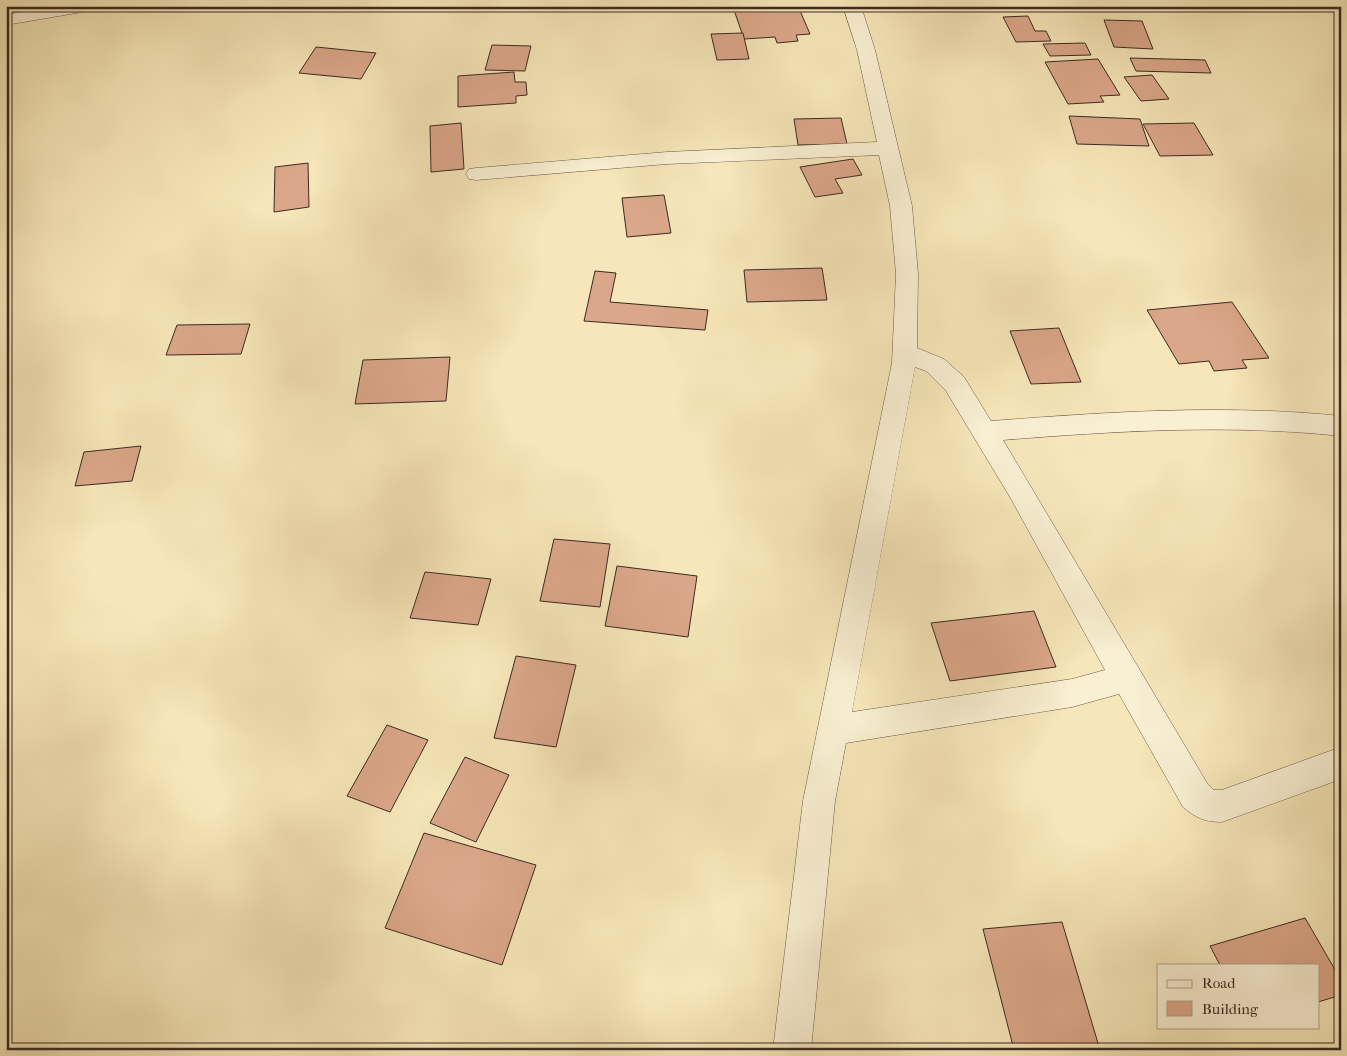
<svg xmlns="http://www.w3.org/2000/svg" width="1347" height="1056" viewBox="0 0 1347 1056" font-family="'IM FELL French Canon',serif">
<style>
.building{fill:#dba78a;stroke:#3a2b21}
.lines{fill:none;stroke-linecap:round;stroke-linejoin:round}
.minor-casing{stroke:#695a47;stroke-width:1}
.minor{fill:#f9efd2;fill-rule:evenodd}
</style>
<rect width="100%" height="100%" fill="#f6e6b9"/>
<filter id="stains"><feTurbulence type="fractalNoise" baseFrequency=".004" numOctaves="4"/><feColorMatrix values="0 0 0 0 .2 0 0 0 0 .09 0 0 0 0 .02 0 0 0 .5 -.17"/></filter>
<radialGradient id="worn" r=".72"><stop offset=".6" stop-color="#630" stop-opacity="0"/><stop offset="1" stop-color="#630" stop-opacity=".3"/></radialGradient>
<g class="building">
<polygon points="784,6 798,6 810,34 796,35 798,41 777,43 775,37 744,39 734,10"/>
<polygon points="1028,16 1035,31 1046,31 1051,41 1016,42 1003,17"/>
<polygon points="1104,20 1142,21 1153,49 1114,47"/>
<polygon points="743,33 749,59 717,60 711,34"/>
<polygon points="1085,43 1091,55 1050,56 1043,44"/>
<polygon points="492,45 531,46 525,71 485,70"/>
<polygon points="316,47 376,53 361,79 299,73"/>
<polygon points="1130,58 1205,60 1211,73 1136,71"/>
<polygon points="1098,59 1120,95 1100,96 1104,102 1068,104 1045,62"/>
<polygon points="514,72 515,82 526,82 527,95 516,96 516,103 458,107 458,76"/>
<polygon points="1152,75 1169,99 1141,101 1124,77"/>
<polygon points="1069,116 1140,119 1149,146 1077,144"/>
<polygon points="841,118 847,144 798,145 794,119"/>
<polygon points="461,123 464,169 431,172 430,126"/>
<polygon points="1194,123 1213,155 1160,156 1143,124"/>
<polygon points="853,159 862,175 835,179 843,193 815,197 800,167"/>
<polygon points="308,163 309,207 274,212 275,167"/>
<polygon points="664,195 671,233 627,237 622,198"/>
<polygon points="822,268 827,300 747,302 744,270"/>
<polygon points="595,271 616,273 610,302 708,310 705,330 584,321"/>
<polygon points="1232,302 1269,358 1242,360 1247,368 1214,371 1209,361 1179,364 1147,310"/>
<polygon points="250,324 241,354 166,355 177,325"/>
<polygon points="1059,328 1081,382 1031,384 1010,331"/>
<polygon points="450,357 446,401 355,404 363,360"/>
<polygon points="141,446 132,481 75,486 84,452"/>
<polygon points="554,539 610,544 600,607 540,601"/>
<polygon points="617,566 697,576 688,637 605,626"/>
<polygon points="425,572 491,579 478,625 410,618"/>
<polygon points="1034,611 1056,667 950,681 931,623"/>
<polygon points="516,656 576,665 556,747 494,738"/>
<polygon points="387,725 428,740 390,812 347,796"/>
<polygon points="465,757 509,775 476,842 430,823"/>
<polygon points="424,833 536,865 502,965 385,928"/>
<polygon points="1305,918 1341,980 1341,995 1318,1002 1318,965 1220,965 1210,946"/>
<polygon points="1062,922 1100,1050 1014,1050 983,929"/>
</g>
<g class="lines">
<g class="minor-casing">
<g id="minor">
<polygon points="56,6 97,6 94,10 88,11 6,25 6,15"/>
<path d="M843,6H861L875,50L912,206L918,274L917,348L944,359L964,377L991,421C1108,412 1224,404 1341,416V436C1228,424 1116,431 1003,440L1207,783L1214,790H1222L1341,747V779L1222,822C1205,822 1196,818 1183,807L1119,694L1072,707L846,743L835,801L811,1050H773L803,801L892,363L896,274L890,206L879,155L667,164L476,180L469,179L466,174L469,169L476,168L667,152L877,142L857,50ZM915,367L926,371L946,391L1010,497L1105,670L1072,679L852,712Z"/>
</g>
</g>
<use href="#minor" class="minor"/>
</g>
<rect width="1347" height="1056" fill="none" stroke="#f6e6b9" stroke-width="25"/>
<rect x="8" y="8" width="1332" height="1041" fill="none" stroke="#3a2b21" stroke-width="2.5"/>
<rect x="12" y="12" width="1322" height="1031" fill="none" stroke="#3a2b21"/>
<rect x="1157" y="964" width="162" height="65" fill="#f9efd2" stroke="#ada18b"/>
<rect x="1167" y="980" width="25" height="8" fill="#f9efd2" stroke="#ada18b"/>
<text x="1202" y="988" font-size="15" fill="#3a2b21">Road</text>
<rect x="1167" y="1001" width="25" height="15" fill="#dba78a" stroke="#ada18b"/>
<text x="1202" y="1014" font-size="15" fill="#3a2b21">Building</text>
<rect width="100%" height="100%" filter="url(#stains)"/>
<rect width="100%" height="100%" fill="url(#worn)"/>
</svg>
